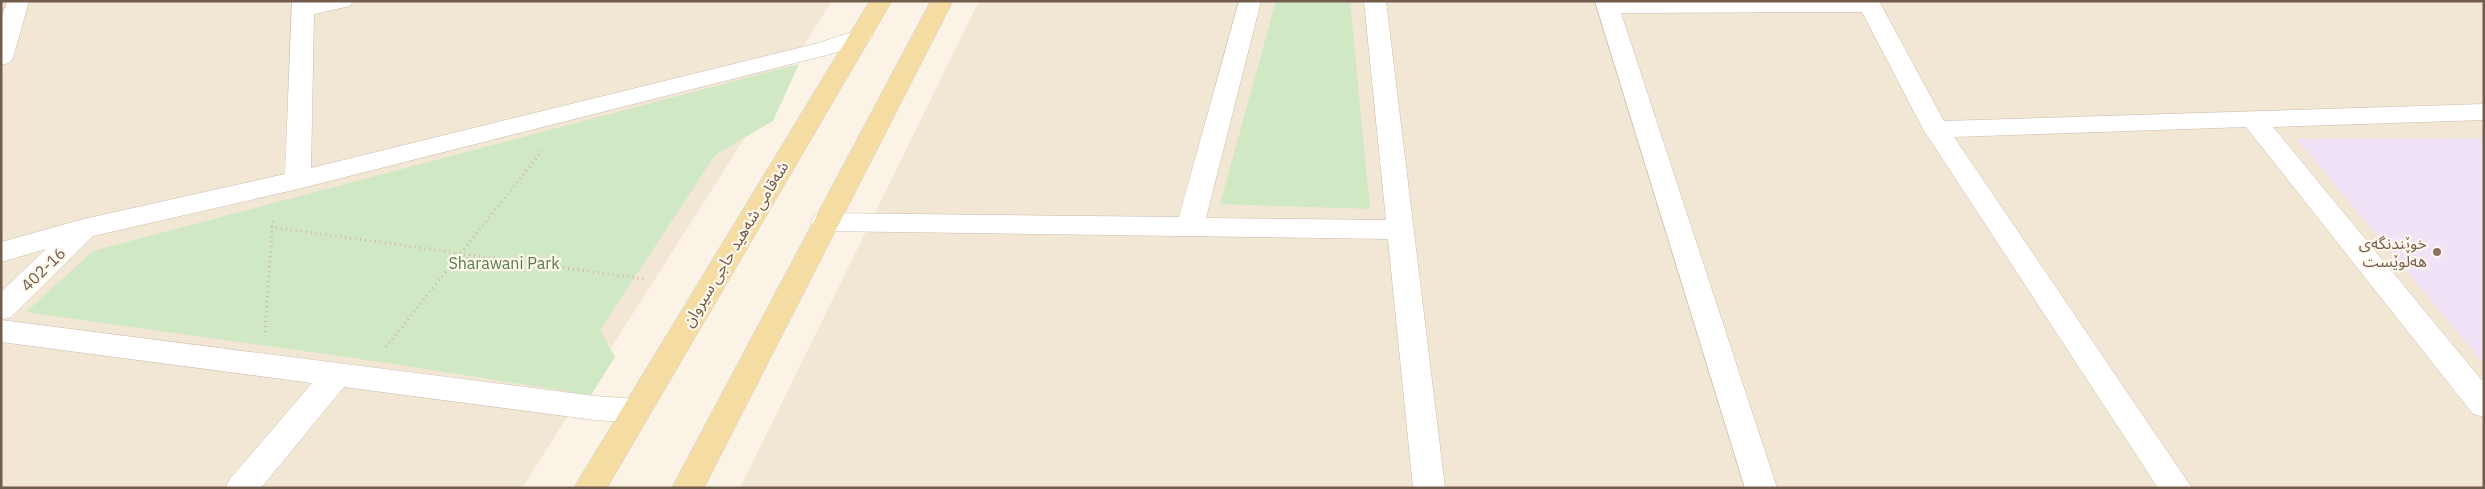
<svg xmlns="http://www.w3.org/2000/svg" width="2485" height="489" viewBox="0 0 2485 489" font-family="'IBM Plex Sans','Noto Sans Arabic',sans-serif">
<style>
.residential{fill:#f2e6d5}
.education{fill:#f1e3f7}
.green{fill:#d1e8c5}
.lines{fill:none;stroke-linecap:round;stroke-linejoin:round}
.minor-casing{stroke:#ccbcad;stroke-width:1}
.primary-casing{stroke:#d8d1cd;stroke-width:1}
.path{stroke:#d3b9a3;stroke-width:3;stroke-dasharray:1 4;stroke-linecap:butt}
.minor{fill:#fff;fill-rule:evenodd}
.primary{fill:#f5dca3;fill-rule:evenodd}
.education-dot{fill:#8d6e63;stroke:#fef8ec;stroke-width:2}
.labels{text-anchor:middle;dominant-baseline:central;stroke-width:4.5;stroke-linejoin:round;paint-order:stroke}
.education-label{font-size:16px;fill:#785e54;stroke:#fef8ec;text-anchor:end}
.street-label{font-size:16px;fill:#725c4c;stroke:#fef8ec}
.park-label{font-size:16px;fill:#547d48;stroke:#fef8ec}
</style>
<rect width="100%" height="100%" fill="#fbf4e6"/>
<g class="residential">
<polygon points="1,1 832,1 522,488 1,488"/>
<polygon points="979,1 2484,1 2484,488 740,488"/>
</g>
<polygon class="education" points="2484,138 2484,364 2297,139"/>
<g class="green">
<polygon points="1276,1 1350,1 1370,209 1220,204"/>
<polygon points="799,64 773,121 715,155 600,330 615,357 591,395 374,361 26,312 93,251"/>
</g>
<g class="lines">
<g class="minor-casing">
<g id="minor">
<polygon points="7,1 29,1 13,58 9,63 1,65 1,19"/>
<polygon points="292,1 353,1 350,6 314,14 311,168 815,44 861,29 869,31 873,36 869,41 831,54 298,189 93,236 11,317 1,320 1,292 46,249 1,262 1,242 84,219 285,174"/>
<polygon points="1239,1 1261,1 1206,218 1386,220 1364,1 1386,1 1445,488 1413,488 1388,239 825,231 815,229 811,222 815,215 825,213 1179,217"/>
<polygon points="1595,1 1879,1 1944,121 2484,104 2484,120 2273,127 2484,383 2484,417 2473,414 2246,127 1954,137 2192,488 2158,488 1923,129 1862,12 1621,13 1777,488 1745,488"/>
<polygon points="1,320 595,396 636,399 647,402 651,411 647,420 636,423 595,420 344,387 261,488 225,488 230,479 312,383 1,342"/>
</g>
</g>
<g class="primary-casing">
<g id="primary">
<polygon points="870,1 892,1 607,488 574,488"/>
<polygon points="931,1 953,1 704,488 672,488"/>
</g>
</g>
<g class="path">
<polyline points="271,227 644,279"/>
<polyline points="265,332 273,218"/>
<polyline points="386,347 542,151"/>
</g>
<use href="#minor" class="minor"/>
<use href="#primary" class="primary"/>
</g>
<circle class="education-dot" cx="2437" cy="252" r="5"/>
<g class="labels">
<g class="education-label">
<text x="2427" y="243">خوێندنگەی<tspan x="2427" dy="18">هەڵوێست</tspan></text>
</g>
<g class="street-label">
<text transform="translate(735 244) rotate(-59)">شەقامی شەهید حاجی سیروان</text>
<text transform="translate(43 269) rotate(-44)">402-16</text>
</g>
<g class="park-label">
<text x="504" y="263">Sharawani Park</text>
</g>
</g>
<rect width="2485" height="489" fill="none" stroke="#725c4c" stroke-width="5"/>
</svg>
